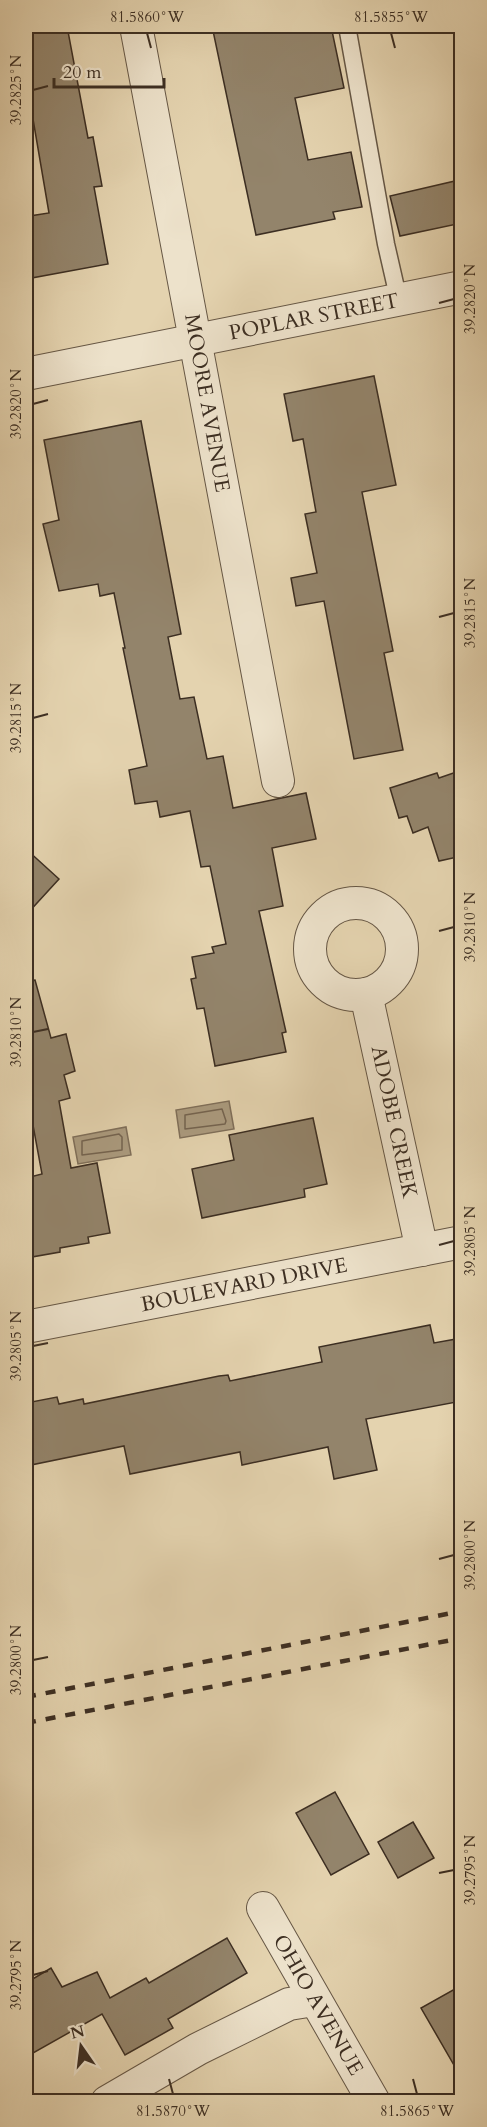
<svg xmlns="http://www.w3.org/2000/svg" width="487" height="2127" viewBox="0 0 487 2127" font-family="Cardo,serif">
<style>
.water{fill:#ab9b7f;stroke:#7f6f5a;stroke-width:1.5}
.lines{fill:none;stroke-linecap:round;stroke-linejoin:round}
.shore{stroke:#746450;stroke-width:1.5}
.building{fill:#93846b;stroke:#3c2e22;stroke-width:1.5}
.service-casing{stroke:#665745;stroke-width:19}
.minor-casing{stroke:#665745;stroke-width:34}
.service{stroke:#ede2cb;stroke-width:16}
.minor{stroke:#ede2cb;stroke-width:32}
.rail{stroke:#3c2e22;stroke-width:4.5;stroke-dasharray:10 10;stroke-linecap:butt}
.ticks{fill:none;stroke:#3c2e22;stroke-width:2}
.labels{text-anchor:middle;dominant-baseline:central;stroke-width:4.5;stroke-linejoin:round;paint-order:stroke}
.street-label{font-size:21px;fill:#3c2e22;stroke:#ede2cb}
.neatline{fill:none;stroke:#3c2e22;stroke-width:2}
.ticks-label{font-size:15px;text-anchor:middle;fill:#3c2e22}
</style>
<rect width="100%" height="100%" fill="#e4d3af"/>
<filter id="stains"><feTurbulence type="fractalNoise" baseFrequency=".00333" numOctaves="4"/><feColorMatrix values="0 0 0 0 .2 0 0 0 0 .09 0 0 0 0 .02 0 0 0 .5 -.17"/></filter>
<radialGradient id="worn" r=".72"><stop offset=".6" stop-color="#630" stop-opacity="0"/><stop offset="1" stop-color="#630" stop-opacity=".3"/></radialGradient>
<g class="water">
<polygon points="229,1101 234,1129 180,1138 176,1110"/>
<polygon points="126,1127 131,1155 78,1164 73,1137"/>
</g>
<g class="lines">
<g class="shore">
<polygon points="222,1109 226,1121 225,1124 185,1129 185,1115"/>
<polygon points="119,1134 122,1137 122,1150 82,1155 82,1141"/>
</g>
</g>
<g class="building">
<polygon points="26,26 67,26 88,138 93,137 102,186 94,187 108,264 26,279 26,231 32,230 30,216 49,213 26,78"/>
<polygon points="212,26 277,26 278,31 303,26 331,26 344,88 295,98 308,160 351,152 362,207 333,212 335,219 256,235"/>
<polygon points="455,181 462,223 400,236 390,196"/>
<polygon points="374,376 396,485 362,492 393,651 384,653 403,750 354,759 324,601 296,606 291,578 317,573 305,514 316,512 303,439 293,441 284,394"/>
<polygon points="141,421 181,634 168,637 180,699 194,697 207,759 223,756 233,808 306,793 316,839 272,848 283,906 259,911 286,1032 282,1033 286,1052 215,1066 204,1008 197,1009 191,979 196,978 192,957 214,953 212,947 226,944 210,866 201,867 190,811 160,817 157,801 135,804 129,770 147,766 123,648 125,648 114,593 100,596 98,584 59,591 43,524 59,520 44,440"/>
<polygon points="462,770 462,856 439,861 428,827 413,833 407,816 399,818 390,788 437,773 439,778"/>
<polygon points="26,849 59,879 26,915"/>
<polygon points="35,980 51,1038 66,1034 75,1071 64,1075 70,1098 59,1101 71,1168 97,1163 110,1233 88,1237 89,1243 60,1248 60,1252 26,1258 26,1178 42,1174 30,1109 26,1110 26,981"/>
<polygon points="313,1118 327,1184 304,1189 305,1197 202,1218 192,1169 234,1160 229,1135"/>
<polygon points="430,1325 434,1343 462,1338 462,1401 366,1419 377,1470 334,1479 328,1447 242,1465 240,1452 130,1474 124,1446 26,1466 26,1403 57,1397 59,1404 83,1399 84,1404 219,1376 228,1375 230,1381 322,1362 319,1347"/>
<polygon points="335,1792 369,1854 331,1875 296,1813"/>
<polygon points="413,1822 434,1858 398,1878 378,1842"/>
<polygon points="227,1938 247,1973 168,2019 173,2028 125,2055 102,2014 26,2057 26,1983 51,1968 62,1987 97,1972 110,1998 146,1978 149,1983"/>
<polygon points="462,1985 462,2079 421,2008"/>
</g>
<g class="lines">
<g class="service-casing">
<polyline id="service" points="347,26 386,244 399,301"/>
</g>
<g class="minor-casing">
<g id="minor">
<polyline points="136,26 278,781"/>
<polyline points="26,374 462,287"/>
<circle cx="356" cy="949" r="46"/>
<polyline points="366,994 422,1250"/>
<polyline points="26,1327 462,1242"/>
<polyline points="263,1908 374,2102"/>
<polyline points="107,2102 198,2049 289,2004 314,2000"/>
</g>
</g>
<use href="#service" class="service"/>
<use href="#minor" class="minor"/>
<g class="rail">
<polyline points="26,1697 462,1611"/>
<polyline points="26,1723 462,1638"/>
</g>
</g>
<path class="ticks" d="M147,33L151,48M391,33L395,48M33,90L48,86M439,303L454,299M33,404L48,400M439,617L454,613M33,718L48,714M439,931L454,927M33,1032L48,1029M439,1245L454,1241M33,1346L48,1343M439,1559L454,1555M33,1660L48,1657M439,1873L454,1870M33,1975L48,1971M169,2079L173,2094M413,2079L417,2094"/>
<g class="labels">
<g class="street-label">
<text transform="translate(314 317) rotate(-11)">POPLAR STREET</text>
<text transform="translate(207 403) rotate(80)">MOORE AVENUE</text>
<text transform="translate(394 1122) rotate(78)">ADOBE CREEK</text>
<text transform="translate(244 1285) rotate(-11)">BOULEVARD DRIVE</text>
<text transform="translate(318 2005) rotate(60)">OHIO AVENUE</text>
</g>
</g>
<rect width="487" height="2127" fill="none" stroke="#e4d3af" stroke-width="66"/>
<g transform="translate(81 2046) rotate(346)" stroke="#ede2cb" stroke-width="4.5" paint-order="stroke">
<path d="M0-4.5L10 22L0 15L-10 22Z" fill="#3c2e22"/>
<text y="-9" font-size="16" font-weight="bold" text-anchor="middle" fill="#3c2e22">N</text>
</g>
<path d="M54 78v9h110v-9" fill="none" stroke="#3c2e22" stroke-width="3"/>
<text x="63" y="78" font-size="18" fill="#3c2e22" stroke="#ede2cb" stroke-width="4.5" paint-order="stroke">20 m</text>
<rect x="33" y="33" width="421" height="2061" class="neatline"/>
<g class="ticks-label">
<text x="147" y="22">81.5860°W</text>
<text x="391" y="22">81.5855°W</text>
<text transform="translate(16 90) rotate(-90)" y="5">39.2825°N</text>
<text transform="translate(470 299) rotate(-90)" y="5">39.2820°N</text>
<text transform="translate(16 404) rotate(-90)" y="5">39.2820°N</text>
<text transform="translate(470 613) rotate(-90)" y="5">39.2815°N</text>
<text transform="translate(16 718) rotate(-90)" y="5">39.2815°N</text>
<text transform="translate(470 927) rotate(-90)" y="5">39.2810°N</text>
<text transform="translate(16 1032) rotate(-90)" y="5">39.2810°N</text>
<text transform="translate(470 1241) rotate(-90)" y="5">39.2805°N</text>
<text transform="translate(16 1346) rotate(-90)" y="5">39.2805°N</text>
<text transform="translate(470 1555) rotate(-90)" y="5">39.2800°N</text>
<text transform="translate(16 1660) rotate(-90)" y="5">39.2800°N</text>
<text transform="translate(470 1870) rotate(-90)" y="5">39.2795°N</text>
<text transform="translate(16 1975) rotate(-90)" y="5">39.2795°N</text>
<text x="173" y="2116">81.5870°W</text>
<text x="417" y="2116">81.5865°W</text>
</g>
<rect width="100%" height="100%" filter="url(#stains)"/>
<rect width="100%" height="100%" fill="url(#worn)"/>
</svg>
